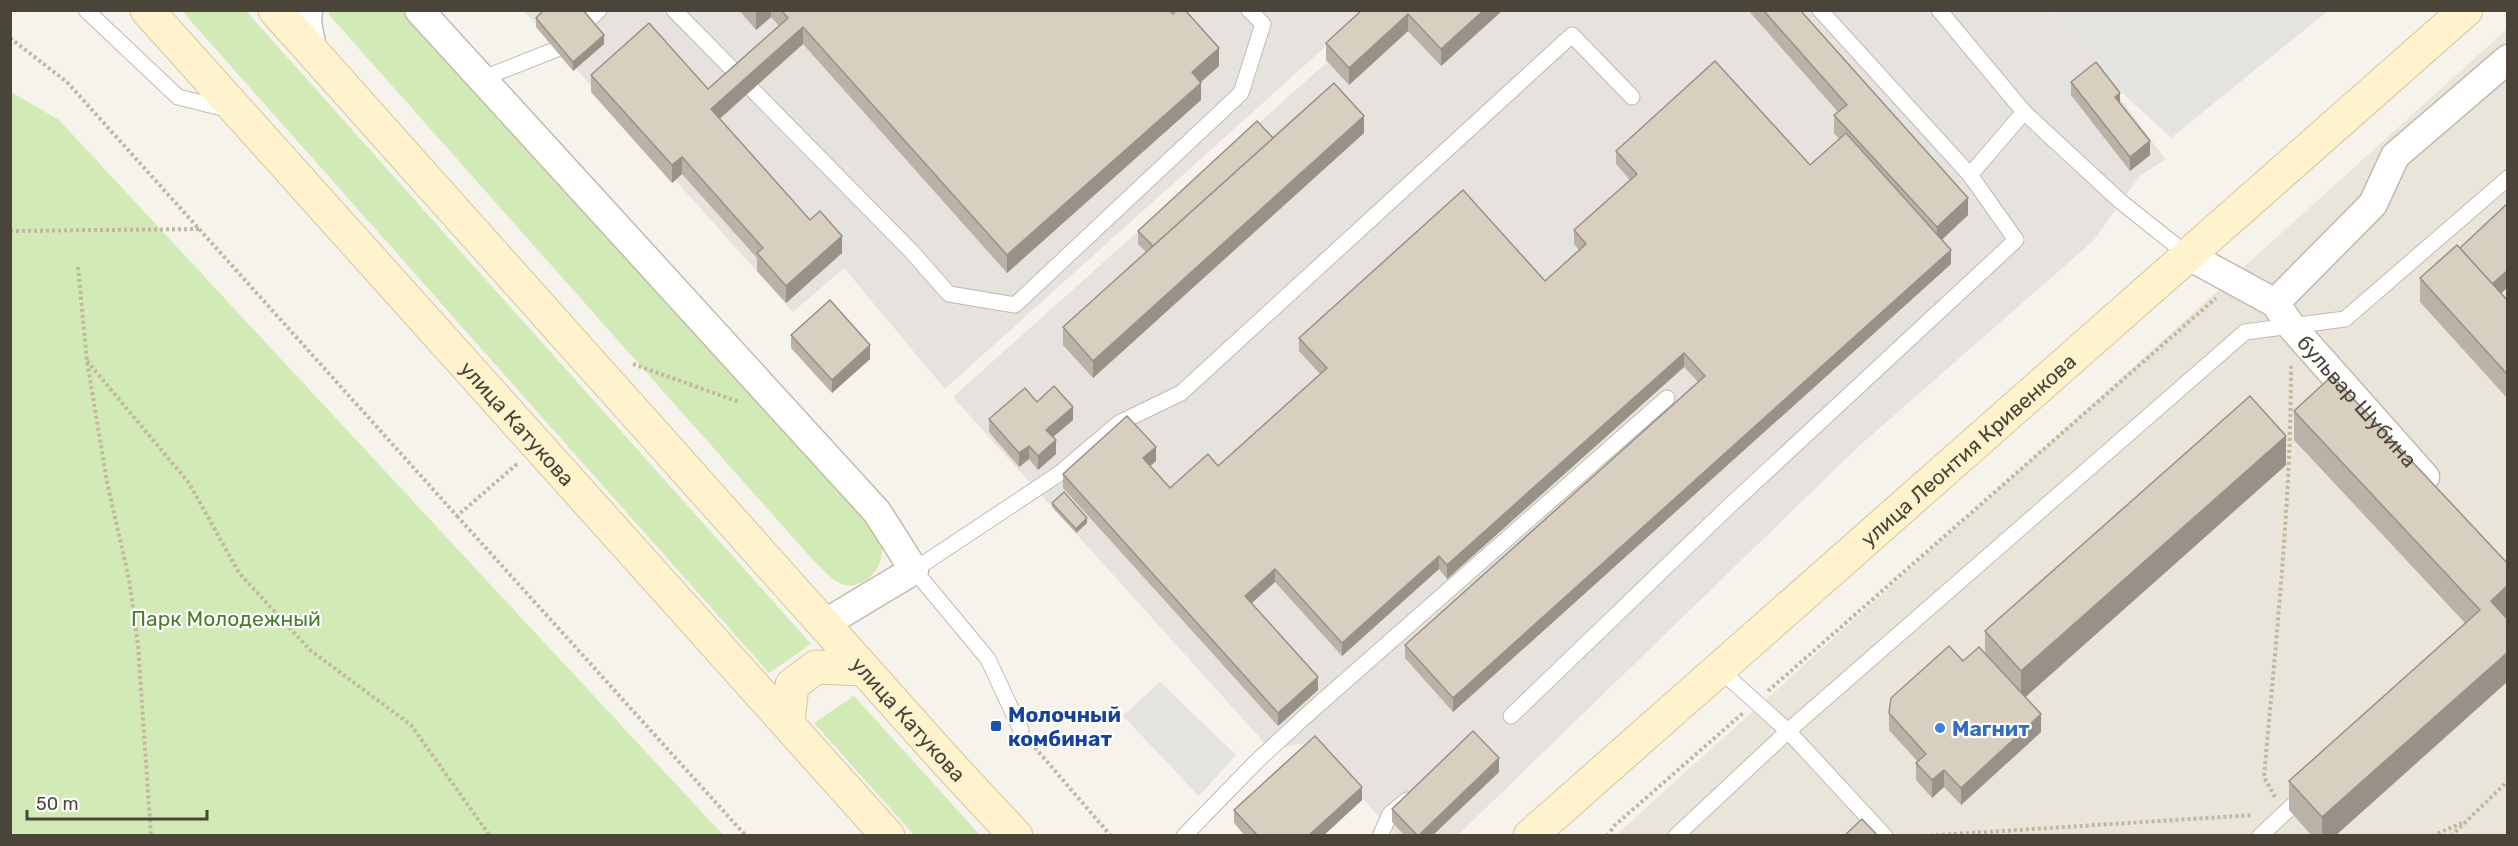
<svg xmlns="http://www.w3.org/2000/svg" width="2518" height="846" viewBox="0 0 2518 846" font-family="Rubik,sans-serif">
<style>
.residential{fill:#eae5da}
.industrial{fill:#e6e2dd}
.green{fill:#d2eab5}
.parking{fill:#e5e3e0}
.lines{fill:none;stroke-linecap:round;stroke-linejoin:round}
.lane-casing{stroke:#c2bbae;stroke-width:17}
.street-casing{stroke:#c2bbae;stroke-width:31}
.secondary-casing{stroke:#d6c79b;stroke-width:35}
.path{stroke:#c4b79f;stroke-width:4;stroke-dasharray:3 3;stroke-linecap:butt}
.lane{stroke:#fff;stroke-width:15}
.street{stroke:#fff;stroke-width:28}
.secondary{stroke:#fff3cd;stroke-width:33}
.wall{fill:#bab2a6}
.shaded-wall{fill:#979187}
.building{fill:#d8cfc1;stroke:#979187;stroke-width:1.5}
.transit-dot{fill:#1a4fb4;stroke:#fff;stroke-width:2}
.shop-dot{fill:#3f7fe0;stroke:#fff;stroke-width:2}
.labels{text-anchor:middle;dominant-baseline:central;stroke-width:4.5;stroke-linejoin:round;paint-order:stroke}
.street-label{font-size:21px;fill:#4b4439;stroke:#fff}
.park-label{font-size:21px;fill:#4a7f2a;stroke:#fff}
.transit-label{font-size:21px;font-weight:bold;fill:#164399;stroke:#fff;text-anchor:start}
.shop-label{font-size:21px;font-weight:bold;fill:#366cbe;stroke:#fff;text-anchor:start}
</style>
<rect width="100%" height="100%" fill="#f6f3ec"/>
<polygon class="residential" points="2507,29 2507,835 1616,835"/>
<g class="industrial">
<polygon points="524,11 1365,11 945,389 844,268 793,312"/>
<polygon points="1384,11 2048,11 2103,75 2165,159 2139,177 2094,240 1857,448 1458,835 1395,835 1313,742 1270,749 953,397"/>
</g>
<g class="green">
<polygon points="182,11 246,11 811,644 769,673"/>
<path d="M328,11H407L878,535C879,541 883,547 882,553C881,571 861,591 842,584C831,580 821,567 813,560L330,16Z"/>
<polygon points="11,92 59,120 723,835 11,835"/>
<polygon points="854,696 980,835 914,835 814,723"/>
</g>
<g class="parking">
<polygon points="2048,11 2328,11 2171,138 2103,75"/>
<polygon points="1160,682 1236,755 1199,796 1123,716"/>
</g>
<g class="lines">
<g class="lane-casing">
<g id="lane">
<polyline points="86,10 178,97 230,110"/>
<polyline points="674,10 912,252 949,294 1015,305 1241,93 1263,24 1249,10"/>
<polyline points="1820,10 1970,175"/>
<polyline points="1939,10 2024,112 2120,201 2189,256"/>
<polyline points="481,79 562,47 599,10"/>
<polyline points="1719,669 1788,731 1885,836"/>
<polyline points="1511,716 1724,511 2016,240 1970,175 2024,112"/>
<polyline points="1021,730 988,659 914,570 1060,473 1119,423 1181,393 1572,35 1632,97"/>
<polyline points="1184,836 1256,762 1310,712 1667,398"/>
<polyline points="1380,836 1390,814 1407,800"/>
<polyline points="1676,836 1788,731 2245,332 2345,319 2508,178"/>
<polyline points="2260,836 2305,794"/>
</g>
</g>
<g class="street-casing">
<g id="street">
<polyline points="308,10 307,23 313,53"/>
<polyline points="419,10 877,512 914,570 824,624"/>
<path id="s1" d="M2189,256L2275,303L2291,326L2425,477"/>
<polyline points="2275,303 2373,204 2395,156 2508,59"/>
</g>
</g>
<g class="secondary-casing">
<g id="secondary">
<path id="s2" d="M147,10L888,836"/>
<path id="s3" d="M275,10L948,763L1016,836"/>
<polyline points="788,722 792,685 816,667 864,669"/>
<path id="s4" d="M1530,836L2466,10"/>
</g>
</g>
<g class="path">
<polyline points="10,38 67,82 457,516 517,464"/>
<polyline points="10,231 199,229"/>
<polyline points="78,267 87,361 107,482 129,579 138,645 151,836"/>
<polyline points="87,361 189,483 239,573 310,650 411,725 490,836"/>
<polyline points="633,364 739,402"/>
<polyline points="457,516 746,836"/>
<polyline points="1768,691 2216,298"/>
<polyline points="1031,743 1111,836"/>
<path d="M2275,797L2264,777C2276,639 2291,503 2291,365"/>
<polyline points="1607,836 1614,826 1743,713"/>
<polyline points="1924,836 2253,815"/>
<polyline points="2432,836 2462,823"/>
<polyline points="2451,836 2508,781"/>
</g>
<use href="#lane" class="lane"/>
<use href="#street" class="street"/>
<use href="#secondary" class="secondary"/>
</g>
<g class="wall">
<polygon points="739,10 1169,10 1219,66 1200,82 1201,100 1007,273 803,44 720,119 810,220 842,253 786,303 757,271 757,258 682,174 672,183 591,92 591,75 708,89 779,26 771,17 756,30"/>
<polygon points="1362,10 1503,10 1441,66 1408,31 1349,85 1326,60 1326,43"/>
<polygon points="1748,10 1800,10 1968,215 1942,240 1951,264 1453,712 1405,658 1405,645 1698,382 1684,367 1447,579 1439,569 1342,656 1275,582 1252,603 1318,690 1278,726 1063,488 1063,474 1156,461 1150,466 1170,488 1218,466 1320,374 1299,351 1299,338 1545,281 1579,250 1574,244 1574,230 1630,180 1616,164 1616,151 1810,165 1839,139 1834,133 1834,115 1838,112"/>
<polygon points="536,18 604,44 573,71 536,27"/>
<polygon points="2071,82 2120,103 2150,155 2130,171 2071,95"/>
<polygon points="1364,133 1093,378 1063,345 1063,327 1146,252 1138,244 1138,231 1273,138"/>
<polygon points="2420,278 2500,293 2508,301 2508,399 2420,302"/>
<polygon points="791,335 870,359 832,393 791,348"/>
<polygon points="1037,402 1073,420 1053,437 1056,454 1038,470 1029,459 1019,467 989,432 989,419"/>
<polygon points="2294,411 2508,620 2508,681 2335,836 2312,836 2289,810 2289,781 2465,623 2294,440"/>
<polygon points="2286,465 2025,697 2041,732 1961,805 1944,787 1932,798 1916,780 1916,763 1917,761 1889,730 1889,713 1963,661 1985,653 1985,631"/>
<polygon points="1052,503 1087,523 1076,533 1052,507"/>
<polygon points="1499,772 1432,836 1405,836 1392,822 1392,809"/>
<polygon points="1362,800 1323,836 1245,836 1234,823 1234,810"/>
</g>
<g class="shaded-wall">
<polygon points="759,10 771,10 771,17 756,30 756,13"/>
<polygon points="1484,10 1503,10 1441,66 1441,49"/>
<polygon points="1408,14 1408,31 1349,85 1349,68"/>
<polygon points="803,27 803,44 711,126 711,109"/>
<polygon points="604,35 604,44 573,71 573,62"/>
<polygon points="1219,48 1219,66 1192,90 1192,72"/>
<polygon points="1201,83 1201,100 1007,273 1007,255"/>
<polygon points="2120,93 2120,107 2115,97"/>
<polygon points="1364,116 1364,133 1093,378 1093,361"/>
<polygon points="2150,141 2150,155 2130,171 2130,157"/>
<polygon points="682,157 682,174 672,183 672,165"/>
<polygon points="1968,198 1968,215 1937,244 1937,227"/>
<polygon points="842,236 842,253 786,303 786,286"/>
<polygon points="1951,250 1951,264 1453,712 1453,698"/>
<polygon points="2508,270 2508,287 2490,304 2490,286"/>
<polygon points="870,345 870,359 832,393 832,380"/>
<polygon points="1684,353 1684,367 1447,579 1447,565"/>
<polygon points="1073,407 1073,420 1046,443 1046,430"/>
<polygon points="2286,436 2286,465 2021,701 2021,671"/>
<polygon points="1056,440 1056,454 1038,470 1038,456"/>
<polygon points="1029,446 1029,459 1019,467 1019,453"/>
<polygon points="1156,447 1156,461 1143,472 1143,458"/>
<polygon points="1087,518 1087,523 1076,533 1076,529"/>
<polygon points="1439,556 1439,569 1342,656 1342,643"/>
<polygon points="1275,569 1275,582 1245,609 1245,596"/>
<polygon points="2508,585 2508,614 2491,630 2491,601"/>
<polygon points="2508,652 2508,681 2335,836 2322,836 2322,817"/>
<polygon points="1318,677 1318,690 1278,726 1278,713"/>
<polygon points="2041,714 2041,732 1961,805 1961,788"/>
<polygon points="1499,758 1499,772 1432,836 1418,836"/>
<polygon points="1944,770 1944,787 1932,798 1932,780"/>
<polygon points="1362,787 1362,800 1323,836 1308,836"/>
</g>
<g class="building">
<polygon points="544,10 583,10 604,35 573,62 536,18"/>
<polygon points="781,10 1169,10 1173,14 1177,10 1185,10 1219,48 1192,72 1201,83 1007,255 803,27 711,109 810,220 820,211 842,236 786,286 757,253 763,248 682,157 672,165 591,75 649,23 708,89 788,18"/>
<polygon points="1362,10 1484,10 1441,49 1408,14 1349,68 1326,43"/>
<polygon points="1763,10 1800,10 1968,198 1937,227 1834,115 1847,105"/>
<polygon points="1715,61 1810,165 1846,133 1951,250 1453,698 1405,645 1705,376 1684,353 1447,565 1439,556 1342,643 1275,569 1245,596 1318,677 1278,713 1063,474 1127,416 1156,447 1143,458 1170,488 1208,454 1218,466 1327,368 1299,338 1463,190 1545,281 1586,244 1574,230 1637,174 1616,151"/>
<polygon points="2096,62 2120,93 2115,97 2150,141 2130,157 2071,82"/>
<polygon points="1334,83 1364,116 1093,361 1063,327"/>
<polygon points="1257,121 1273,138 1153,246 1138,231"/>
<polygon points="2508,203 2508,270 2492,284 2460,248"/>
<polygon points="2457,245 2508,301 2508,375 2420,278"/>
<polygon points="830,300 870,345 832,380 791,335"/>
<polygon points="2332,376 2508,564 2508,585 2491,601 2508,620 2508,652 2322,817 2289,781 2480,610 2294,411"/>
<polygon points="1054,386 1073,407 1046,430 1056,440 1038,456 1029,446 1019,453 989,419 1025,388 1037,402"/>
<polygon points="2250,396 2286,436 2021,671 1985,631"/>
<polygon points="1064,492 1087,518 1076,529 1052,503"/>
<polygon points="1949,646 1963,661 1979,647 2041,714 1961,788 1944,770 1932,780 1916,763 1926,754 1889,713 1891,698"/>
<polygon points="1473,731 1499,758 1418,836 1392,809"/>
<polygon points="1315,736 1362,787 1308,836 1258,836 1234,810"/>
<polygon points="1862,819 1878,836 1844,836"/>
</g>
<rect class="transit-dot" x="990" y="720" width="12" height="12" rx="3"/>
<circle class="shop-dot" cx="1940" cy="728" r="6"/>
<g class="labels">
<g class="street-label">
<text stroke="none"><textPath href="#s1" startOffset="226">бульвар Шубина</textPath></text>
<text stroke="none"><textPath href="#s2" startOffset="555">улица Катукова</textPath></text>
<text stroke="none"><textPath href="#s4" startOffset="584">улица Леонтия Кривенкова</textPath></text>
<text stroke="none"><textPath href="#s3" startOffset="951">улица Катукова</textPath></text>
</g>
<g class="park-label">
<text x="226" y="618">Парк Молодежный</text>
</g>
<g class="transit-label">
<text x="1008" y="714">Молочный<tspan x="1008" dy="24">комбинат</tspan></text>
</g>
<g class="shop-label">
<text x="1952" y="728">Магнит</text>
</g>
</g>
<rect width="2518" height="846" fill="none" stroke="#4b4439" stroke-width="24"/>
<path d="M27 810v9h180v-9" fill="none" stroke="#4b4439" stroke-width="3"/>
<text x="36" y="810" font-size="18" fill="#4b4439" stroke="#ffffff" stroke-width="4.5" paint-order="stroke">50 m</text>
</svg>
